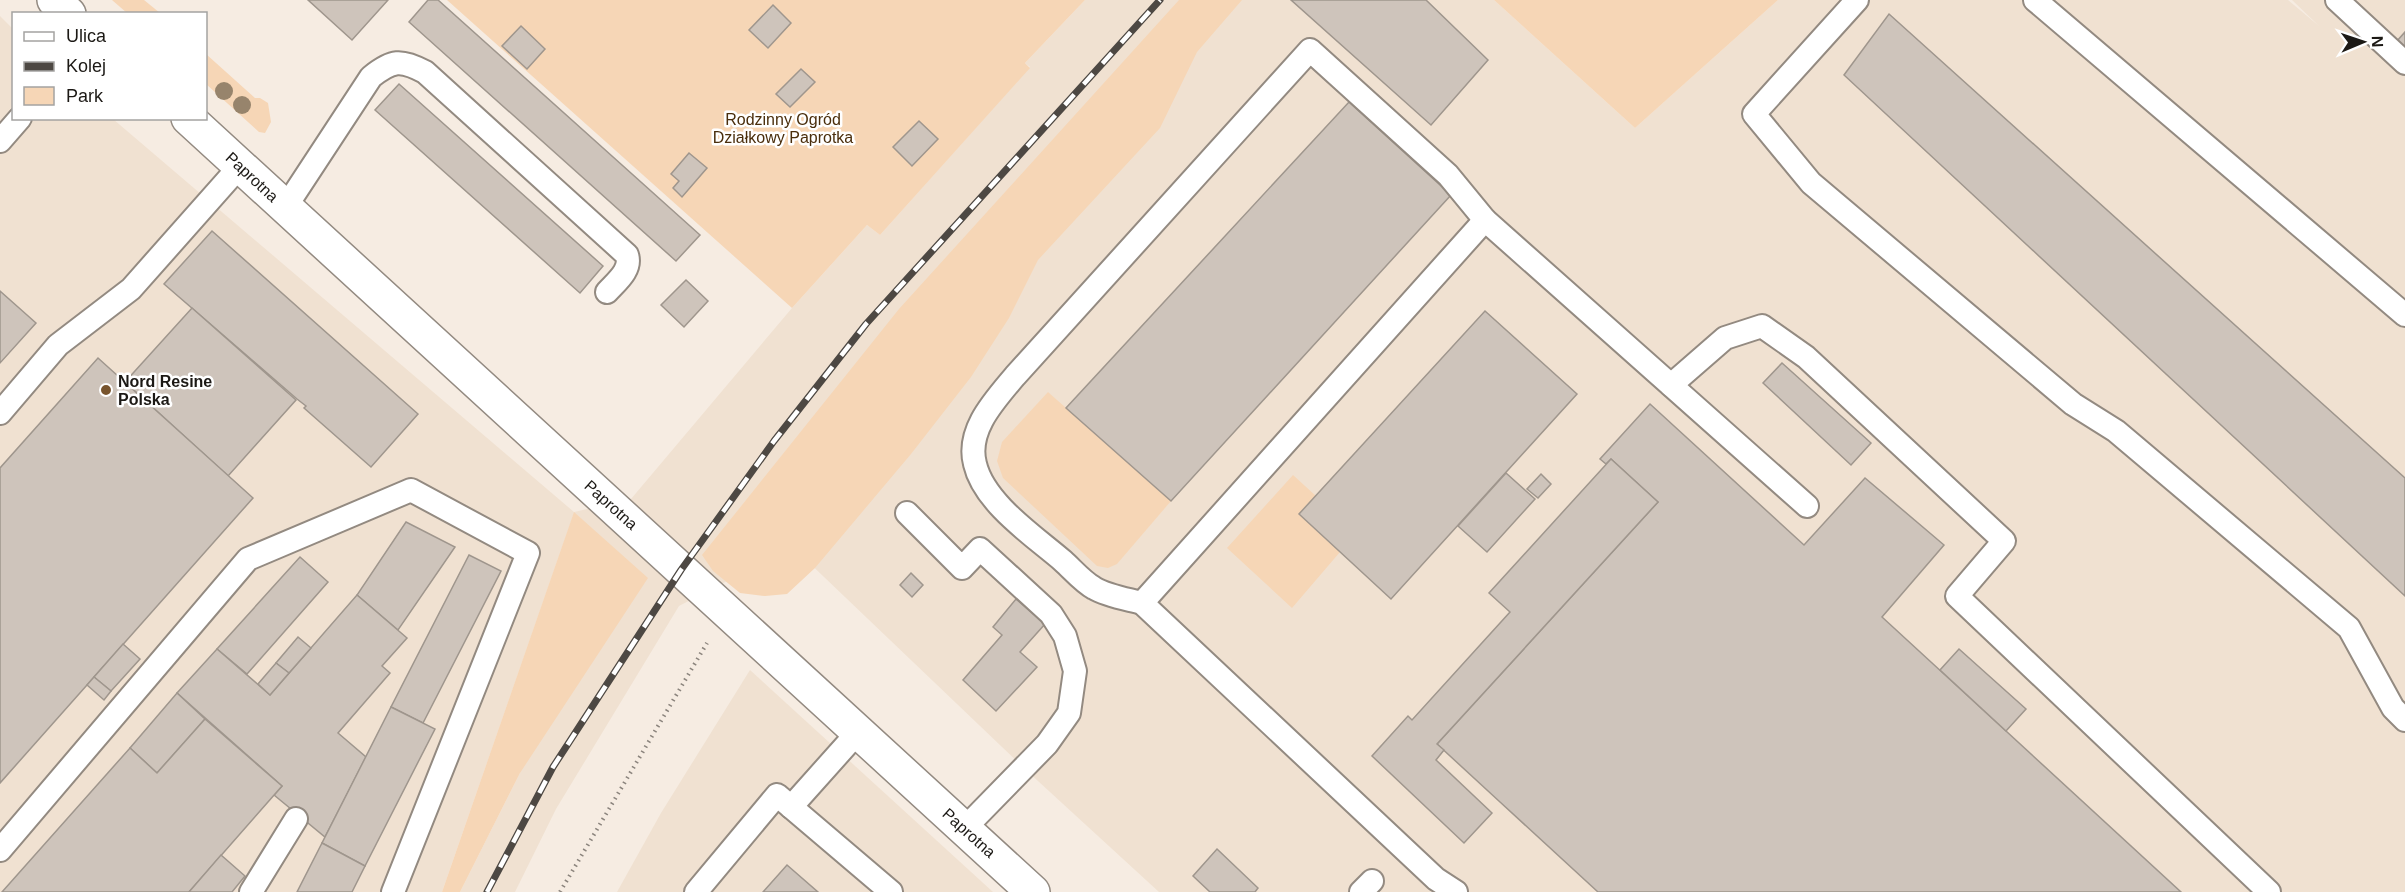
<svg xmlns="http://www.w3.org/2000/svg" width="2405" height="892" viewBox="0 0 2405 892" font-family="Helvetica,sans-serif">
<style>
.built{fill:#f0e1d1}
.green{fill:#f6d6b6}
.building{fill:#cec4bb;stroke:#9f968d;stroke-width:1.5}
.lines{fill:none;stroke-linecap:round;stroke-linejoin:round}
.lane-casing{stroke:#938a81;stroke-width:26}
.street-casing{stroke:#938a81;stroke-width:36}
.path{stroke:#8b847d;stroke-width:4;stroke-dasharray:1.5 4.5;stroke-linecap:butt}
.lane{stroke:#fff;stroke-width:22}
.street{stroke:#fff;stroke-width:33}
.rail-casing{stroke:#4d4843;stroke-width:7}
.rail{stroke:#fff;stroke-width:4.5;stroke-dasharray:14;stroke-linecap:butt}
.tree{fill:#97846c}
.poi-dot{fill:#78542d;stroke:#fff;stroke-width:2}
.labels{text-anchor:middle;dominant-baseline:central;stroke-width:5;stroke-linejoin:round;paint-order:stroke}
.park-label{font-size:16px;fill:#4a2e0c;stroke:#fff}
.street-label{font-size:16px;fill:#1c1915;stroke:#fff}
.poi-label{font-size:16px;font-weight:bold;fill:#1c1915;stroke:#fff;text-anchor:start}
</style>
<rect width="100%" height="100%" fill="#f6ece2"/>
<g class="built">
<polygon points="1085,0 1494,0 1635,128 1778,0 2288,0 2319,26 2292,0 2405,0 2405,892 1159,892 1026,770 779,534 733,578 679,606 556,809 515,892 460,892 520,773 574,513 442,892 0,892 0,16 13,29 14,118 113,119 574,512 631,499 792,308 867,225 880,235 1030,67 1025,63"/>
<polygon points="750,670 993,892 617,892 661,813"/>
</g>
<g class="green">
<polygon points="112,0 144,0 160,13 127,13"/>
<polygon points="447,0 1085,0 1025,63 1030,68 880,235 867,225 792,308"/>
<polygon points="1179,0 1242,0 1197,52 1160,128 1038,260 1009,318 971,377 911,454 815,568 787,594 765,596 740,593 713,571 702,555 899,309"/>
<polygon points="1494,0 1778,0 1635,128"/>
<polygon points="206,54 255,98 260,98 268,103 271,122 265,133 259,132 206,84"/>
<polygon points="1048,392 1171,501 1117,564 1108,568 1097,566 1003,478 997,461 1002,442"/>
<polygon points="1293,475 1316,496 1299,514 1340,552 1292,608 1227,548"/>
<polygon points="574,512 648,578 520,773 460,892 442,892"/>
</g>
<g class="building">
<polygon points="308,0 388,0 352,40"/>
<polygon points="428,0 438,0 700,235 676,261 409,22"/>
<polygon points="1291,0 1426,0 1488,60 1431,125"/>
<polygon points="773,5 791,23 768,48 749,30"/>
<polygon points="1889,14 2405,478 2405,596 1844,75"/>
<polygon points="521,26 545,49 527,69 502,46"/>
<polygon points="2405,32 2405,48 2397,41"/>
<polygon points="801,69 815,82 790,107 776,94"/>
<polygon points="399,84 603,266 580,293 375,110"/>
<polygon points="1349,102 1451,195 1171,501 1066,408"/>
<polygon points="919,121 938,139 912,166 893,147"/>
<polygon points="689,153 707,168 682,197 673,188 679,181 671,174"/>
<polygon points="212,231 418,414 371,467 304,408 306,406 297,399 164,284"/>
<polygon points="686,280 708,301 684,327 661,305"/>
<polygon points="0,291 36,323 0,363"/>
<polygon points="192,308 296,400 228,476 125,382"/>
<polygon points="1485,311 1577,394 1391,599 1299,514"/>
<polygon points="98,358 253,498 0,783 0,468"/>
<polygon points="1782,363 1871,443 1851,465 1763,383"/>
<polygon points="1650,404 1804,545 1865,478 1944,545 1882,617 2181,892 1598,892 1500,802 1437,744 1658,502 1611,459 1606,464 1600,459"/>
<polygon points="1611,459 1658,502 1437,744 1444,750 1436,760 1492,813 1464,843 1372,756 1408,716 1412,720 1510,612 1489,593"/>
<polygon points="1506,473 1535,499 1487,552 1458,526"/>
<polygon points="1541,474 1551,484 1538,498 1527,489"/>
<polygon points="406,522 455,547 398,630 357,595"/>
<polygon points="469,555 501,571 423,723 391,707"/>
<polygon points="300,557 328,582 247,674 217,649"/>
<polygon points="911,573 923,585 912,597 900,585"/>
<polygon points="357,595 407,638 382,666 390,673 338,733 366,757 325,837 274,795 282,786 177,693 217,649 270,695"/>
<polygon points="1016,599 1045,624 1020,652 1037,667 996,711 963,680 1002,635 993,627"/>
<polygon points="298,637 311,648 289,673 276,663"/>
<polygon points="123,644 140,659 111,691 94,677"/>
<polygon points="1959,649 2026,709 2006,731 1940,670"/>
<polygon points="276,663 289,673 270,695 258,684"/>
<polygon points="94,677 111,691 104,700 87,685"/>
<polygon points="177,693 205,719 157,773 130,748"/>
<polygon points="391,707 435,729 365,866 322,843"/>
<polygon points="205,719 282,786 189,892 2,892 130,748 157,773"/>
<polygon points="322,843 365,866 352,892 297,892"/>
<polygon points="1217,849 1258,888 1255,892 1210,892 1193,876"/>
<polygon points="221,855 245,876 232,892 189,892"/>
<polygon points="787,865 818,892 763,892"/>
</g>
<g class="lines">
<g class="lane-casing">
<g id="lane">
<polyline points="1857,0 1754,114 1811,183 2073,404 2116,431 2349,628 2393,708 2405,720"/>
<polyline points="2035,0 2405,315"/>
<polyline points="2337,0 2405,63"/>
<polyline points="0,141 20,118"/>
<path d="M285,208L371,77C392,60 401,59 425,72L627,255C632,270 616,282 607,292"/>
<polyline points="1671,385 1725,338 1762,326 1806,357 2004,541 1957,596 2269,892"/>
<polyline points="0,413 58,345 131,289 240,166"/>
<polyline points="907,513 962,568 980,549 1051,614 1065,636 1075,671 1069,713 1047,744 964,829"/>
<polyline points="1142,603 1485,220 1807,506"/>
<polyline points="791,807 858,732"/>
<polyline points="0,850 248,559 411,490 528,553 393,892"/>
<polyline points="251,892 296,819"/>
<polyline points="696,892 777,795 891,892"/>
<polyline points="1361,892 1372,881"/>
<path d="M1456,892L1436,879L1142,603C1127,599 1107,596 1094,588C1083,582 1073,570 1063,561C1034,536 984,503 975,464C966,430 995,400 1015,376L1310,50L1448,175L1485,220"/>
</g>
</g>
<g class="street-casing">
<g id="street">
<polyline points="54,0 69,14"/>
<polyline points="188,118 1033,892"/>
</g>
</g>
<polyline class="path" points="560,892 707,643"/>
<use href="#lane" class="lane"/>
<use href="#street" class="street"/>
<g class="rail-casing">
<polyline id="rail" points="487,892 553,767 681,570 774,441 866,324 1160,0"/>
</g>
<use href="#rail" class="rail"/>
</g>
<g class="tree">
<circle cx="224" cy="91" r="9"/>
<circle cx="242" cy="105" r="9"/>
</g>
<circle class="poi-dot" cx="106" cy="390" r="6"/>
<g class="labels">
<g class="park-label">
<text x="783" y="119">Rodzinny Ogród<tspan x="783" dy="18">Działkowy Paprotka</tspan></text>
</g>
<g class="street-label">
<text transform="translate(252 177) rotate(43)">Paprotna</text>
<text transform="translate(611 505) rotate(42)">Paprotna</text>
<text transform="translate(969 833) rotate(42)">Paprotna</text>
</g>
<g class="poi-label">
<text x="118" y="381">Nord Resine<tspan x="118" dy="18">Polska</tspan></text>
</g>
</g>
<rect x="12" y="12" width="195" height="108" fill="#ffffff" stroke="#a4a3a1" stroke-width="1.5"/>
<rect x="24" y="32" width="30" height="9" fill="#ffffff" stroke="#a4a3a1" stroke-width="1.5"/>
<text x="66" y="42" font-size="18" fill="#1c1915">Ulica</text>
<rect x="24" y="62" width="30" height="9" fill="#4d4843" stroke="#a4a3a1" stroke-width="1.5"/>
<text x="66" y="72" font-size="18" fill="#1c1915">Kolej</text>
<rect x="24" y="87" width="30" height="18" fill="#f6d6b6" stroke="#a4a3a1" stroke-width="1.5"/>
<text x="66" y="102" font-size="18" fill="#1c1915">Park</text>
<g transform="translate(2363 42) rotate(88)" stroke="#ffffff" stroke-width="4.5" paint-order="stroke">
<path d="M0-4.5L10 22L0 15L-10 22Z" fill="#1c1915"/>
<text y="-9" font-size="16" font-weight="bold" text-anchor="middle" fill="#1c1915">N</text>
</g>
</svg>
